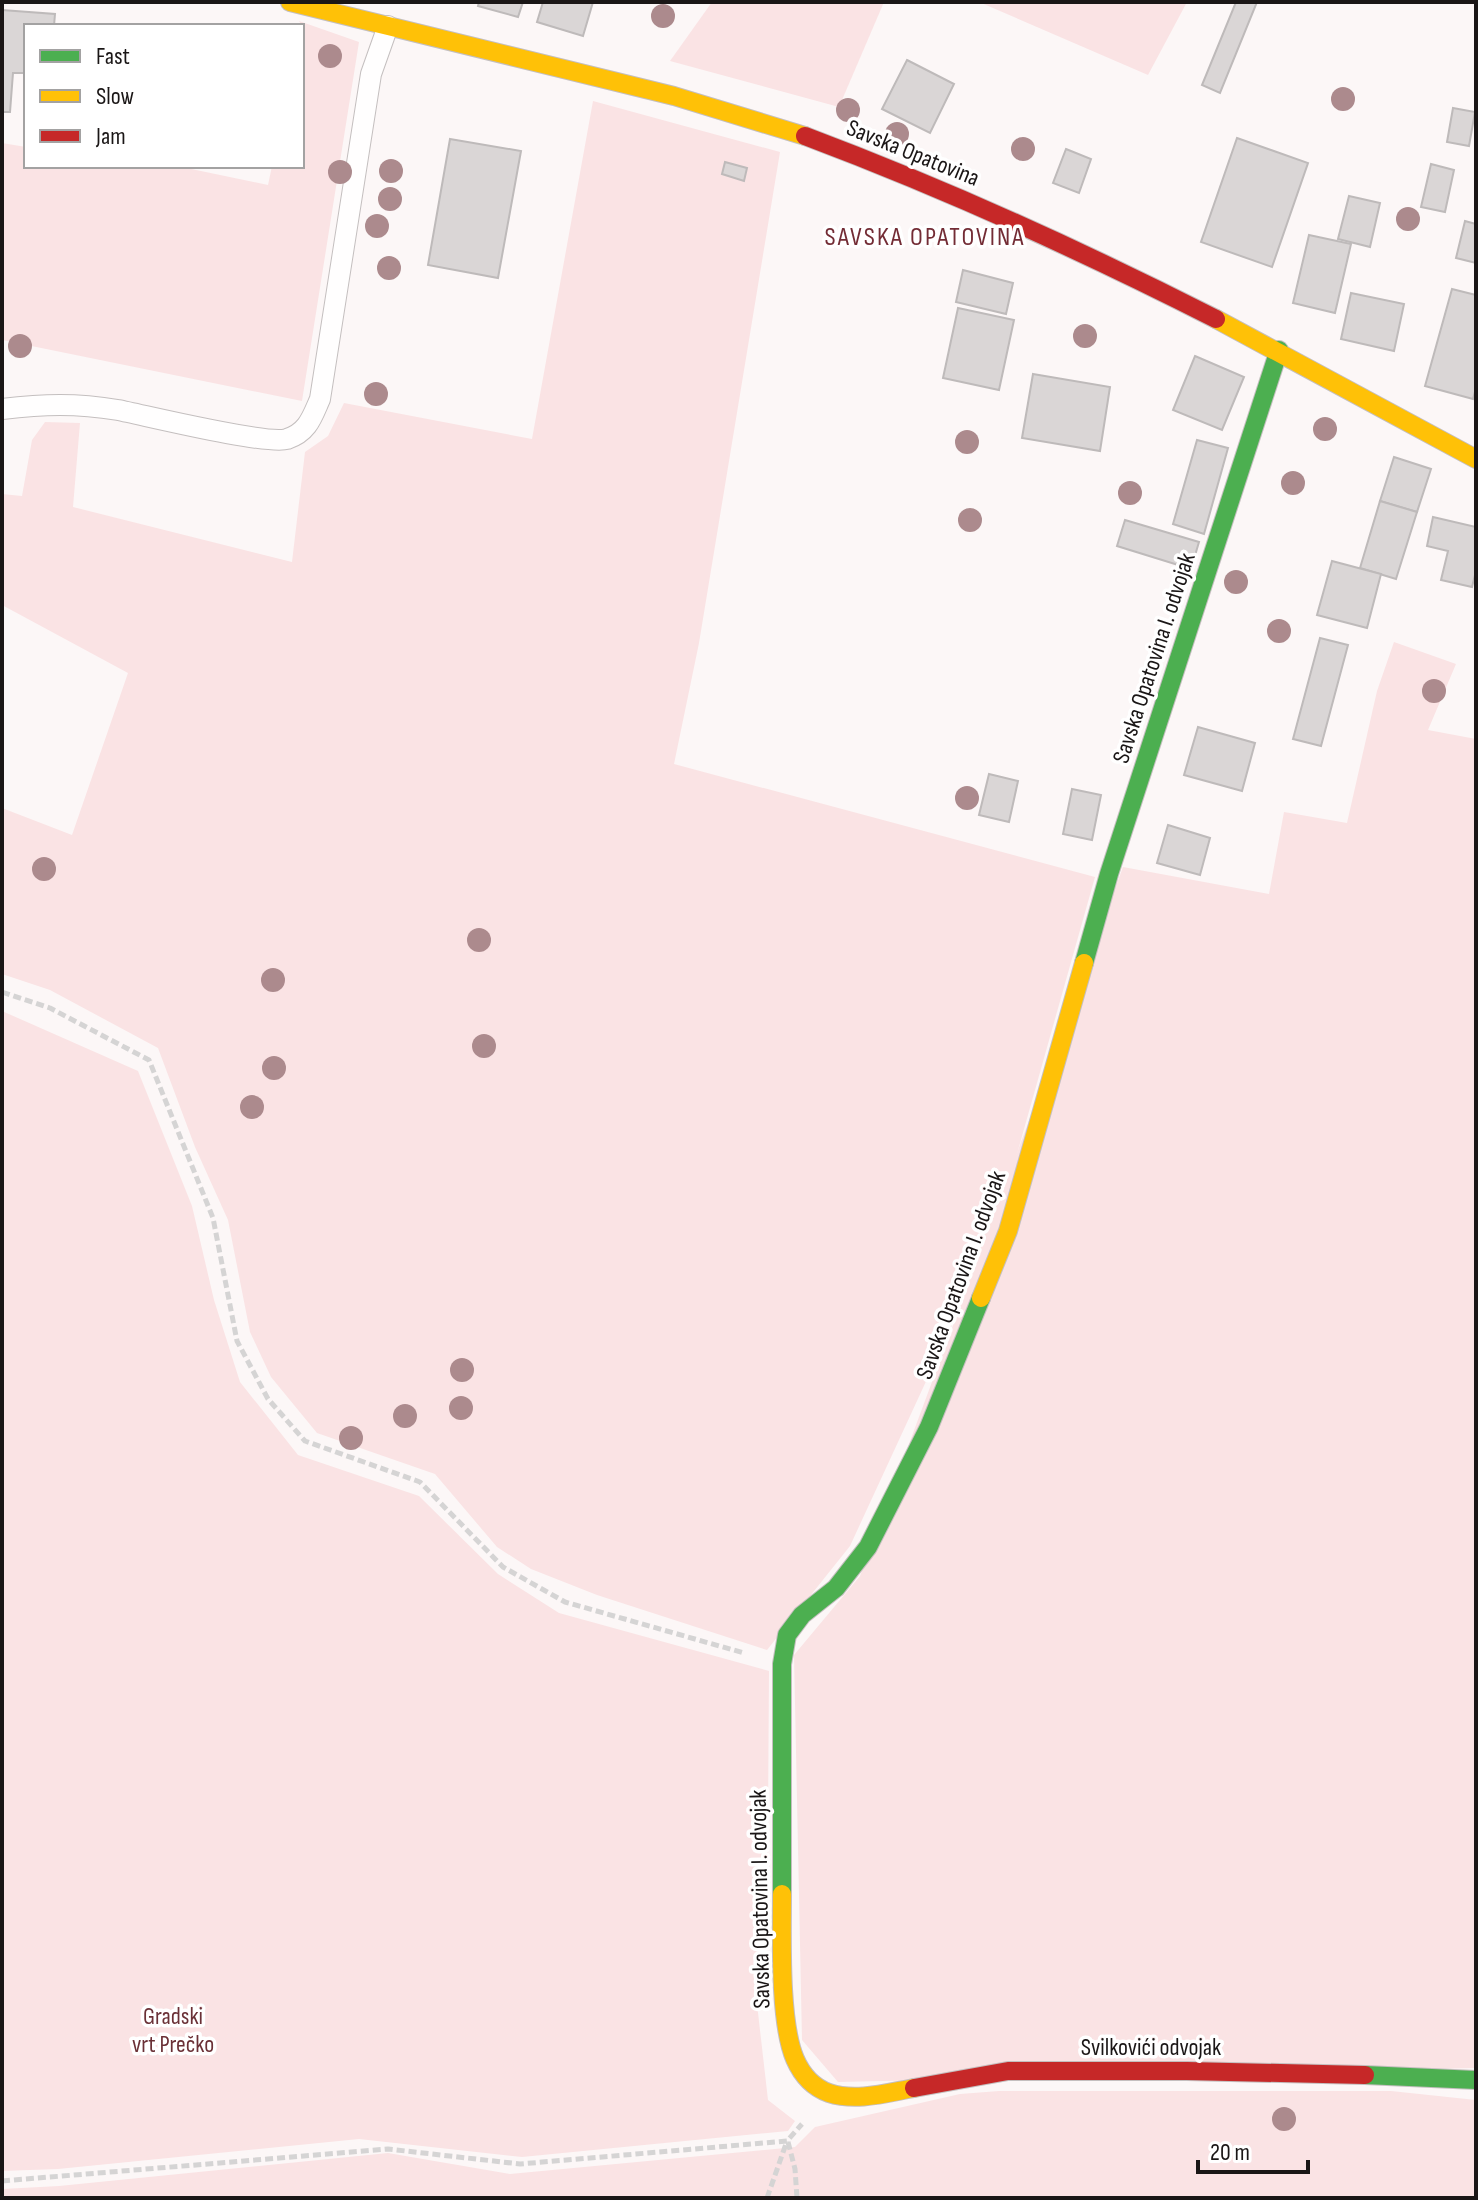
<svg xmlns="http://www.w3.org/2000/svg" width="1478" height="2200" viewBox="0 0 1478 2200" font-family="'Sofia Sans Condensed',sans-serif">
<style>
.green{fill:#fae3e4}
.building{fill:#dad6d6;stroke:#bebaba;stroke-width:2}
.lines{fill:none;stroke-linecap:round;stroke-linejoin:round}
.lane-casing{stroke:#c4bfbf;stroke-width:22}
.fast-casing{stroke:#c4bfbf;stroke-width:20}
.slow-casing{stroke:#c4bfbf;stroke-width:20}
.jam-casing{stroke:#c4bfbf;stroke-width:20}
.path{stroke:#d5d4d4;stroke-width:5;stroke-dasharray:8 4;stroke-linecap:butt}
.lane{stroke:#fffefe;stroke-width:20}
.fast{stroke:#4caf50;stroke-width:18}
.slow{stroke:#ffc107;stroke-width:18}
.jam{stroke:#c62828;stroke-width:18}
.tree{fill:#ac8a8d}
.labels{text-anchor:middle;dominant-baseline:central;stroke-width:7;stroke-linejoin:round;paint-order:stroke}
.street-label{font-size:24px;fill:#1a1616;stroke:#fff}
.park-label{font-size:24px;fill:#6a3036;stroke:#fff}
.neighbourhood-label{font-size:26px;letter-spacing:2px;fill:#732c35;stroke:#fff}
</style>
<rect width="100%" height="100%" fill="#fcf7f7"/>
<g class="green">
<polygon points="712,2 884,2 839,107 670,61"/>
<polygon points="979,2 1187,2 1148,75"/>
<polygon points="299,21 359,42 302,401 2,340 2,143 26,147 26,166 177,166 268,185 272,166 302,166 302,26"/>
<polygon points="593,101 780,152 699,643 674,764 1095,877 995,1232 850,1546 767,1650 597,1595 531,1569 497,1547 435,1474 317,1433 271,1377 250,1332 228,1220 195,1147 158,1048 50,990 2,974 2,808 72,835 128,673 2,605 2,494 22,496 32,440 45,422 80,423 73,507 292,562 305,452 328,436 344,403 532,439"/>
<polygon points="1394,642 1456,664 1428,730 1476,739 1476,2068 838,2082 802,2040 794,1655 860,1576 1123,867 1269,894 1284,812 1347,823 1377,691"/>
<polygon points="2,1011 138,1071 192,1206 214,1300 240,1382 298,1455 419,1496 498,1574 559,1613 769,1671 767,1972 753,1969 768,2100 795,2121 788,2131 522,2157 359,2139 58,2169 2,2171"/>
<polygon points="999,2091 1391,2091 1476,2100 1476,2198 2,2198 2,2189 59,2186 388,2153 510,2174 795,2147 815,2127 960,2094"/>
</g>
<g class="building">
<polygon points="479,2 523,2 518,17 478,6"/>
<polygon points="543,2 593,2 583,36 537,22"/>
<polygon points="1236,2 1257,2 1220,93 1202,85"/>
<polygon points="2,10 55,14 54,26 26,26 26,73 13,73 10,112 2,112"/>
<polygon points="907,60 954,84 930,133 882,109"/>
<polygon points="1453,108 1475,112 1469,146 1447,142"/>
<polygon points="1237,138 1308,163 1272,267 1201,242"/>
<polygon points="450,139 521,151 498,278 428,265"/>
<polygon points="1066,149 1091,159 1079,193 1053,183"/>
<polygon points="725,162 747,168 744,181 722,174"/>
<polygon points="1431,164 1454,170 1445,212 1421,207"/>
<polygon points="1349,196 1380,203 1370,247 1338,239"/>
<polygon points="1465,221 1476,224 1476,263 1456,258"/>
<polygon points="1309,235 1351,244 1335,313 1293,303"/>
<polygon points="963,270 1013,283 1006,314 956,302"/>
<polygon points="1452,289 1476,295 1476,388 1473,399 1425,386"/>
<polygon points="1351,293 1404,304 1394,351 1341,339"/>
<polygon points="958,308 1014,320 999,390 943,378"/>
<polygon points="1195,356 1244,377 1222,430 1173,410"/>
<polygon points="1033,374 1110,387 1100,451 1022,438"/>
<polygon points="1197,440 1228,448 1204,534 1173,524"/>
<polygon points="1394,457 1431,469 1417,512 1380,501"/>
<polygon points="1380,501 1417,512 1396,579 1360,568"/>
<polygon points="1433,517 1476,527 1476,571 1472,587 1441,580 1448,551 1427,546"/>
<polygon points="1125,520 1199,542 1191,569 1117,546"/>
<polygon points="1332,561 1381,574 1367,628 1317,615"/>
<polygon points="1320,638 1348,645 1321,746 1293,739"/>
<polygon points="1198,727 1255,743 1242,791 1184,775"/>
<polygon points="989,774 1018,781 1009,822 979,815"/>
<polygon points="1072,789 1101,795 1092,840 1063,834"/>
<polygon points="1168,825 1210,838 1200,875 1157,863"/>
</g>
<g class="lines">
<g class="lane-casing">
<path id="lane" d="M2,409C44,404 76,403 118,410C148,416 266,445 287,439C308,432 312,417 320,399L371,74L388,26"/>
</g>
<g class="fast-casing">
<g id="fast">
<polyline points="1084,963 1109,874 1279,350"/>
<polyline points="782,1894 782,1664 787,1635 802,1615 836,1588 868,1547 929,1427 981,1298"/>
<polyline points="1365,2075 1476,2080"/>
</g>
</g>
<g class="slow-casing">
<g id="slow">
<polyline points="290,2 674,96 805,136"/>
<polyline points="1216,319 1476,459"/>
<polyline points="981,1298 1008,1231 1084,963"/>
<path d="M782,1894C782,1936 779,2022 795,2059C802,2075 812,2087 829,2093C856,2102 886,2093 914,2088"/>
</g>
</g>
<g class="jam-casing">
<g id="jam">
<path d="M805,136C946,189 1082,251 1216,319"/>
<polyline points="914,2088 1008,2071 1187,2071 1365,2075"/>
</g>
</g>
<g class="path">
<polyline points="2,992 50,1008 149,1060 213,1218 237,1341 268,1399 305,1441 420,1482 503,1567 565,1602 744,1653"/>
<polyline points="788,2142 795,2169 797,2198"/>
<polyline points="2,2181 388,2149 520,2164 787,2141 802,2124"/>
<polyline points="767,2198 787,2141"/>
</g>
<use href="#lane" class="lane"/>
<use href="#fast" class="fast"/>
<use href="#slow" class="slow"/>
<use href="#jam" class="jam"/>
</g>
<g class="tree">
<circle cx="663" cy="16" r="12"/>
<circle cx="330" cy="56" r="12"/>
<circle cx="1343" cy="99" r="12"/>
<circle cx="848" cy="110" r="12"/>
<circle cx="897" cy="134" r="12"/>
<circle cx="1023" cy="149" r="12"/>
<circle cx="391" cy="171" r="12"/>
<circle cx="340" cy="172" r="12"/>
<circle cx="390" cy="199" r="12"/>
<circle cx="1408" cy="219" r="12"/>
<circle cx="377" cy="226" r="12"/>
<circle cx="389" cy="268" r="12"/>
<circle cx="1085" cy="336" r="12"/>
<circle cx="20" cy="346" r="12"/>
<circle cx="376" cy="394" r="12"/>
<circle cx="1325" cy="429" r="12"/>
<circle cx="967" cy="442" r="12"/>
<circle cx="1293" cy="483" r="12"/>
<circle cx="1130" cy="493" r="12"/>
<circle cx="970" cy="520" r="12"/>
<circle cx="1236" cy="582" r="12"/>
<circle cx="1279" cy="631" r="12"/>
<circle cx="1434" cy="691" r="12"/>
<circle cx="967" cy="798" r="12"/>
<circle cx="44" cy="869" r="12"/>
<circle cx="479" cy="940" r="12"/>
<circle cx="273" cy="980" r="12"/>
<circle cx="484" cy="1046" r="12"/>
<circle cx="274" cy="1068" r="12"/>
<circle cx="252" cy="1107" r="12"/>
<circle cx="462" cy="1370" r="12"/>
<circle cx="461" cy="1408" r="12"/>
<circle cx="405" cy="1416" r="12"/>
<circle cx="351" cy="1438" r="12"/>
<circle cx="1284" cy="2119" r="12"/>
</g>
<g class="labels">
<g class="street-label">
<text transform="translate(913 153) rotate(22)">Savska Opatovina</text>
<text transform="translate(1154 658) rotate(-72)">Savska Opatovina I. odvojak</text>
<text transform="translate(961 1275) rotate(-70)">Savska Opatovina I. odvojak</text>
<text transform="translate(760 1899) rotate(-91)">Savska Opatovina I. odvojak</text>
<text x="1151" y="2047">Svilkovići odvojak</text>
</g>
<g class="park-label">
<text x="173" y="2016">Gradski<tspan x="173" dy="28">vrt Prečko</tspan></text>
</g>
<g class="neighbourhood-label">
<text x="925" y="237">SAVSKA OPATOVINA</text>
</g>
</g>
<rect width="1478" height="2200" fill="none" stroke="#1a1616" stroke-width="8"/>
<rect x="24" y="24" width="280" height="144" fill="#ffffff" stroke="#a3a2a2" stroke-width="2"/>
<rect x="40" y="50" width="40" height="12" fill="#4caf50" stroke="#a3a2a2" stroke-width="2"/>
<text x="96" y="64" font-size="24" fill="#1a1616">Fast</text>
<rect x="40" y="90" width="40" height="12" fill="#ffc107" stroke="#a3a2a2" stroke-width="2"/>
<text x="96" y="104" font-size="24" fill="#1a1616">Slow</text>
<rect x="40" y="130" width="40" height="12" fill="#c62828" stroke="#a3a2a2" stroke-width="2"/>
<text x="96" y="144" font-size="24" fill="#1a1616">Jam</text>
<path d="M1198 2160v12h110v-12" fill="none" stroke="#1a1616" stroke-width="4"/>
<text x="1210" y="2160" font-size="24" fill="#1a1616" stroke="#ffffff" stroke-width="6" paint-order="stroke">20 m</text>
</svg>
